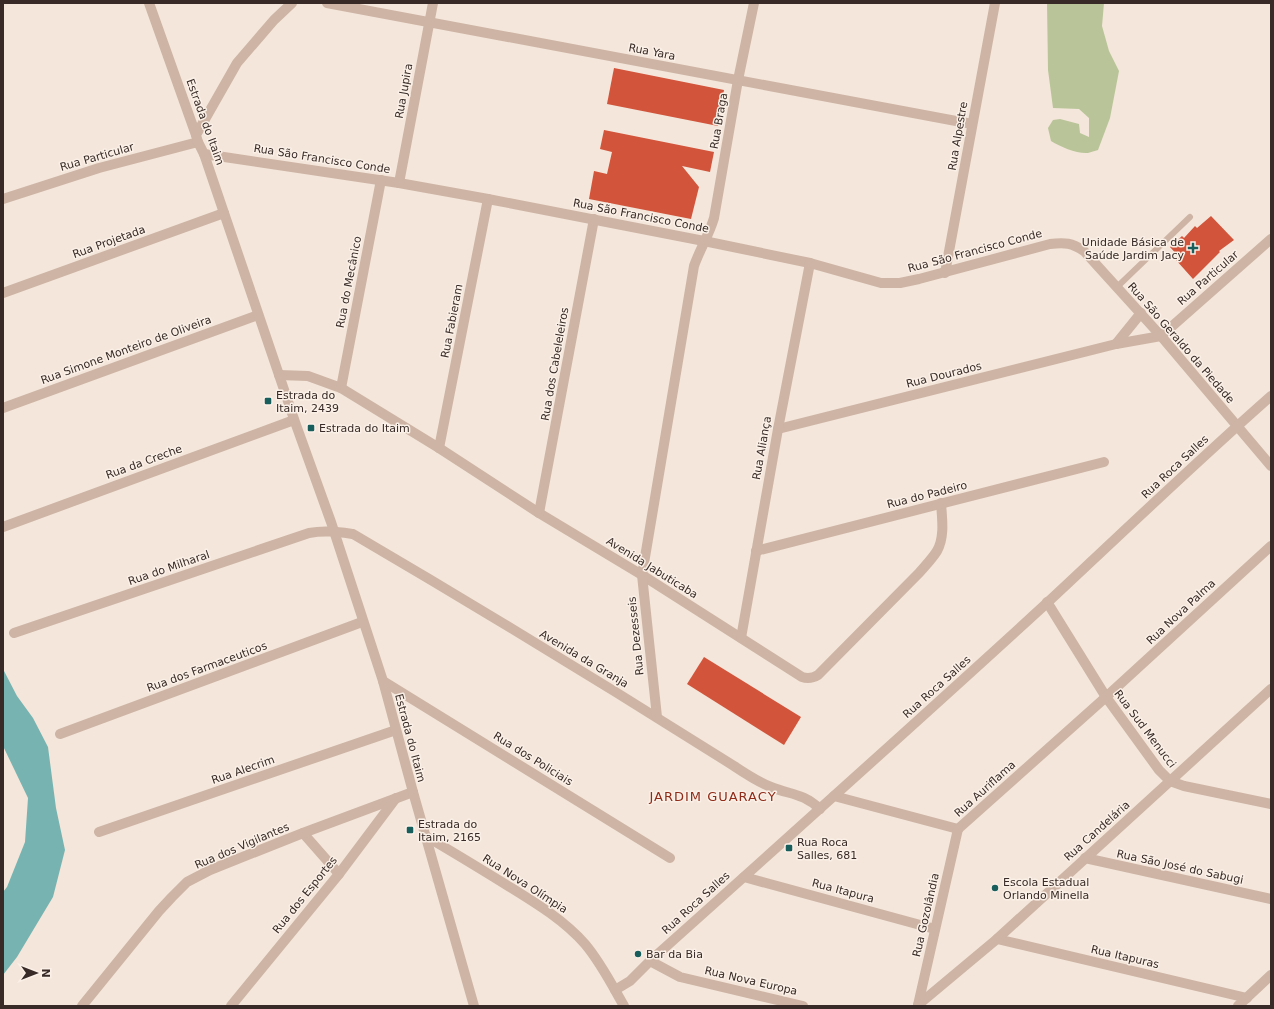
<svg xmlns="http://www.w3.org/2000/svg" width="1274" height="1009" viewBox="0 0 1274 1009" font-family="'DejaVu Sans',sans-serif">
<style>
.green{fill:#b9c599}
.water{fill:#77b4b1}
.building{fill:#d1543b}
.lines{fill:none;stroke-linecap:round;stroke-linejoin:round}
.service{stroke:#cdb4a5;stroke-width:6}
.minor{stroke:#cdb4a5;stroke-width:10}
.tertiary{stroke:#cdb4a5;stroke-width:10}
.poi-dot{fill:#185e5d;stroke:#fbf0e7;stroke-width:1.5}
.labels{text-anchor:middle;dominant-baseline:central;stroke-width:3;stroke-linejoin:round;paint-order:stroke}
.street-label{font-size:11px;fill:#382b27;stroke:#fbf0e7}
.poi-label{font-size:11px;fill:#382b27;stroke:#fbf0e7;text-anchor:start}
.quarter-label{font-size:13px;letter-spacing:1px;fill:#8f2b18;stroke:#fbf0e7}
</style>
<rect width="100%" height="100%" fill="#f4e6da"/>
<path class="green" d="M1047,3H1104L1102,26L1109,51L1119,71L1110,118L1098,150C1095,151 1091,152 1088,153C1077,154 1061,147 1051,141L1048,128L1053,120L1060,119L1079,124L1080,133L1089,137V118L1079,109L1053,108L1048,70Z"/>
<polygon class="water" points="3,669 17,696 33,718 48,747 56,808 65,850 53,897 17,957 3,975 3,892 7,887 25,842 28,798 3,746"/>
<g class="building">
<polygon points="614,68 724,90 718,126 607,104"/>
<polygon points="604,130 714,152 710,172 682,166 699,187 691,219 589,199 594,171 607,174 612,152 600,149"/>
<polygon points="1211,216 1234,240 1219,251 1220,252 1193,279 1176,260 1179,257 1170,247 1182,236 1184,238 1195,226 1197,228"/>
<polygon points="704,657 801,717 784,745 687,684"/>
</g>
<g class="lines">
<polyline class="service" points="1117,287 1190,217"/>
<g class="minor">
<polyline points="149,3 196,135"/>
<polyline points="327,3 972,124"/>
<path d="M204,154L399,183L488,199L704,241L810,263L881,283H900L919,279L1050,244C1065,242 1072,243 1084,251L1161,336L1271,466"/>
<polyline points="399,183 433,3"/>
<polyline points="3,199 99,168 198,142"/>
<polyline points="945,273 995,3"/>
<polyline points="3,293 224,213"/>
<polyline points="1116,344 1141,313"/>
<path d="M279,375L308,376L341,388L439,448L539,513L642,575L802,677C808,679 813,678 818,675L919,573C925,566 932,559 937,551C945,537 942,518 941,503"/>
<polyline points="341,388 381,180"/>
<polyline points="3,408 258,315"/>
<polyline points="778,429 1116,344 1161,336 1271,239"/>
<polyline points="439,448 488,199"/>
<polyline points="539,513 594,219"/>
<polyline points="3,527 294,420"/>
<polyline points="756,551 1104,462"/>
<polyline points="1047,602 1106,697 1159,770 1170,781 1184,786 1271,804"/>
<path d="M14,633L309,533C325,530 338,532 353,534C481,609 609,687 734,766C746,774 758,782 771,787C791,795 803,793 820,809"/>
<polyline points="741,638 778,429 810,263"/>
<polyline points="383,681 670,858"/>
<path d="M657,717L642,575L694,266C700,249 709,235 714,218L738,80L754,3"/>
<polyline points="60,734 362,622"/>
<polyline points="834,796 958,829"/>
<polyline points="958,829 1106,697 1271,546"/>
<polyline points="99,832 396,730"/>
<polyline points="303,833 339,874"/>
<path d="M427,837C453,852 479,868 505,884C534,902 563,919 585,944C601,963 612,985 624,1006"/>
<polyline points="1085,858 1271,899"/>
<polyline points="744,877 935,929"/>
<polyline points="997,939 1247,998"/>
<polyline points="650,961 680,977 803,1006"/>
<path d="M615,990L630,981L650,961C783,842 916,723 1048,602C1122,533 1195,463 1271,396"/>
<polyline points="918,1005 997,939 1271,689"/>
<polyline points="918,1005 958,829"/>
<polyline points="82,1006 159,911 172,897 187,882 210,870 303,833 413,792"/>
<polyline points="231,1006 339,874 396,798"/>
<polyline points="1238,1006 1271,975"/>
</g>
<polyline class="tertiary" points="292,3 274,20 237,63 196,135 198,142 204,154 295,422 331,522 383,681 413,792 474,1006"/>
</g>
<g class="poi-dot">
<path d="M1191 242h4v4h4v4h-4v4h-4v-4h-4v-4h4z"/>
<rect x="264" y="397" width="8" height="8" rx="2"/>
<rect x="307" y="424" width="8" height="8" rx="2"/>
<rect x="406" y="826" width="8" height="8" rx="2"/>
<rect x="785" y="844" width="8" height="8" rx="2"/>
<circle cx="995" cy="888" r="4"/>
<circle cx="638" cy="954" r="4"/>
</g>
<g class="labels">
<g class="street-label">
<text transform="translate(652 52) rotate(11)">Rua Yara</text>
<text transform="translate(404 91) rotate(-80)">Rua Jupira</text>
<text transform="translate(719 121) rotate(-80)">Rua Braga</text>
<text transform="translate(205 122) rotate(70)">Estrada do Itaim</text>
<text transform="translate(958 136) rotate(-80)">Rua Alpestre</text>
<text transform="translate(97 157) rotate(-16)">Rua Particular</text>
<text transform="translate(322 159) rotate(9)">Rua São Francisco Conde</text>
<text transform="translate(641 216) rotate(11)">Rua São Francisco Conde</text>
<text transform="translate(109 242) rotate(-20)">Rua Projetada</text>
<text transform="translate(975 251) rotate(-15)">Rua São Francisco Conde</text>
<text transform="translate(1208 278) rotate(-41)">Rua Particular</text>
<text transform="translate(349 282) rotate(-79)">Rua do Mecânico</text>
<text transform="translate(452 321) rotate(-79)">Rua Fabieram</text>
<text transform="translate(1181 343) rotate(49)">Rua São Geraldo da Piedade</text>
<text transform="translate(126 350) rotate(-20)">Rua Simone Monteiro de Oliveira</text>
<text transform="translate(555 364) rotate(-80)">Rua dos Cabeleleiros</text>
<text transform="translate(944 375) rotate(-14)">Rua Dourados</text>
<text transform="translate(762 448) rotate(-80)">Rua Aliança</text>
<text transform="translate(144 462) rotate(-20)">Rua da Creche</text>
<text transform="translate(1175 467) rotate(-43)">Rua Roca Salles</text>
<text transform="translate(927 495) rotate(-14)">Rua do Padeiro</text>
<text transform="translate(169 568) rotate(-19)">Rua do Milharal</text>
<text transform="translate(652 568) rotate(32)">Avenida Jabuticaba</text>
<text transform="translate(1181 612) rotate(-43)">Rua Nova Palma</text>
<text transform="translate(636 636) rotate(-96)">Rua Dezesseis</text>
<text transform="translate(584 659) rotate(31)">Avenida da Granja</text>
<text transform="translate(207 667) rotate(-20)">Rua dos Farmaceuticos</text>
<text transform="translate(937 687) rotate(-42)">Rua Roca Salles</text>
<text transform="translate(1145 729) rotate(53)">Rua Sud Menucci</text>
<text transform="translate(410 738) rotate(75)">Estrada do Itaim</text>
<text transform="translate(533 759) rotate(32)">Rua dos Policiais</text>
<text transform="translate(243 770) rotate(-19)">Rua Alecrim</text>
<text transform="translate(985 789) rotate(-42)">Rua Auriflama</text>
<text transform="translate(1097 831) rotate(-42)">Rua Candelária</text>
<text transform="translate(242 846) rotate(-23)">Rua dos Vigilantes</text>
<text transform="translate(1180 867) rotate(12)">Rua São José do Sabugi</text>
<text transform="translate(525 884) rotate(33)">Rua Nova Olímpia</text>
<text transform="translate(843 891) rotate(15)">Rua Itapura</text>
<text transform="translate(305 895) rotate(-51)">Rua dos Esportes</text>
<text transform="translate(696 903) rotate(-42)">Rua Roca Salles</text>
<text transform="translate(926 915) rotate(-77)">Rua Gozolândia</text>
<text transform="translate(1125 957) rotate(13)">Rua Itapuras</text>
<text transform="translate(751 981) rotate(13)">Rua Nova Europa</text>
</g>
<g class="poi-label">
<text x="1184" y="242" text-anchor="end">Unidade Básica de<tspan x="1184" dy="13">Saúde Jardim Jacy</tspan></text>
<text x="276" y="395">Estrada do<tspan x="276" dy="13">Itaim, 2439</tspan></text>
<text x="319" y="428">Estrada do Itaim</text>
<text x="418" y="824">Estrada do<tspan x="418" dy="13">Itaim, 2165</tspan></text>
<text x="797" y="842">Rua Roca<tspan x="797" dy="13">Salles, 681</tspan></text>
<text x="1003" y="882">Escola Estadual<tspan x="1003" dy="13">Orlando Minella</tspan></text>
<text x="646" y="954">Bar da Bia</text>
</g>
<g class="quarter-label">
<text x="713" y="796">JARDIM GUARACY</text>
</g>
</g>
<rect width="1274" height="1009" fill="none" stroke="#382b27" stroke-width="8"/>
<g transform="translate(36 973) rotate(90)" stroke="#fbf0e7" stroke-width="3" paint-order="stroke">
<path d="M0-3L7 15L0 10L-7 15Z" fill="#382b27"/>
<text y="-6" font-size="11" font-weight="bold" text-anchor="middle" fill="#382b27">N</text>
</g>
</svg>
